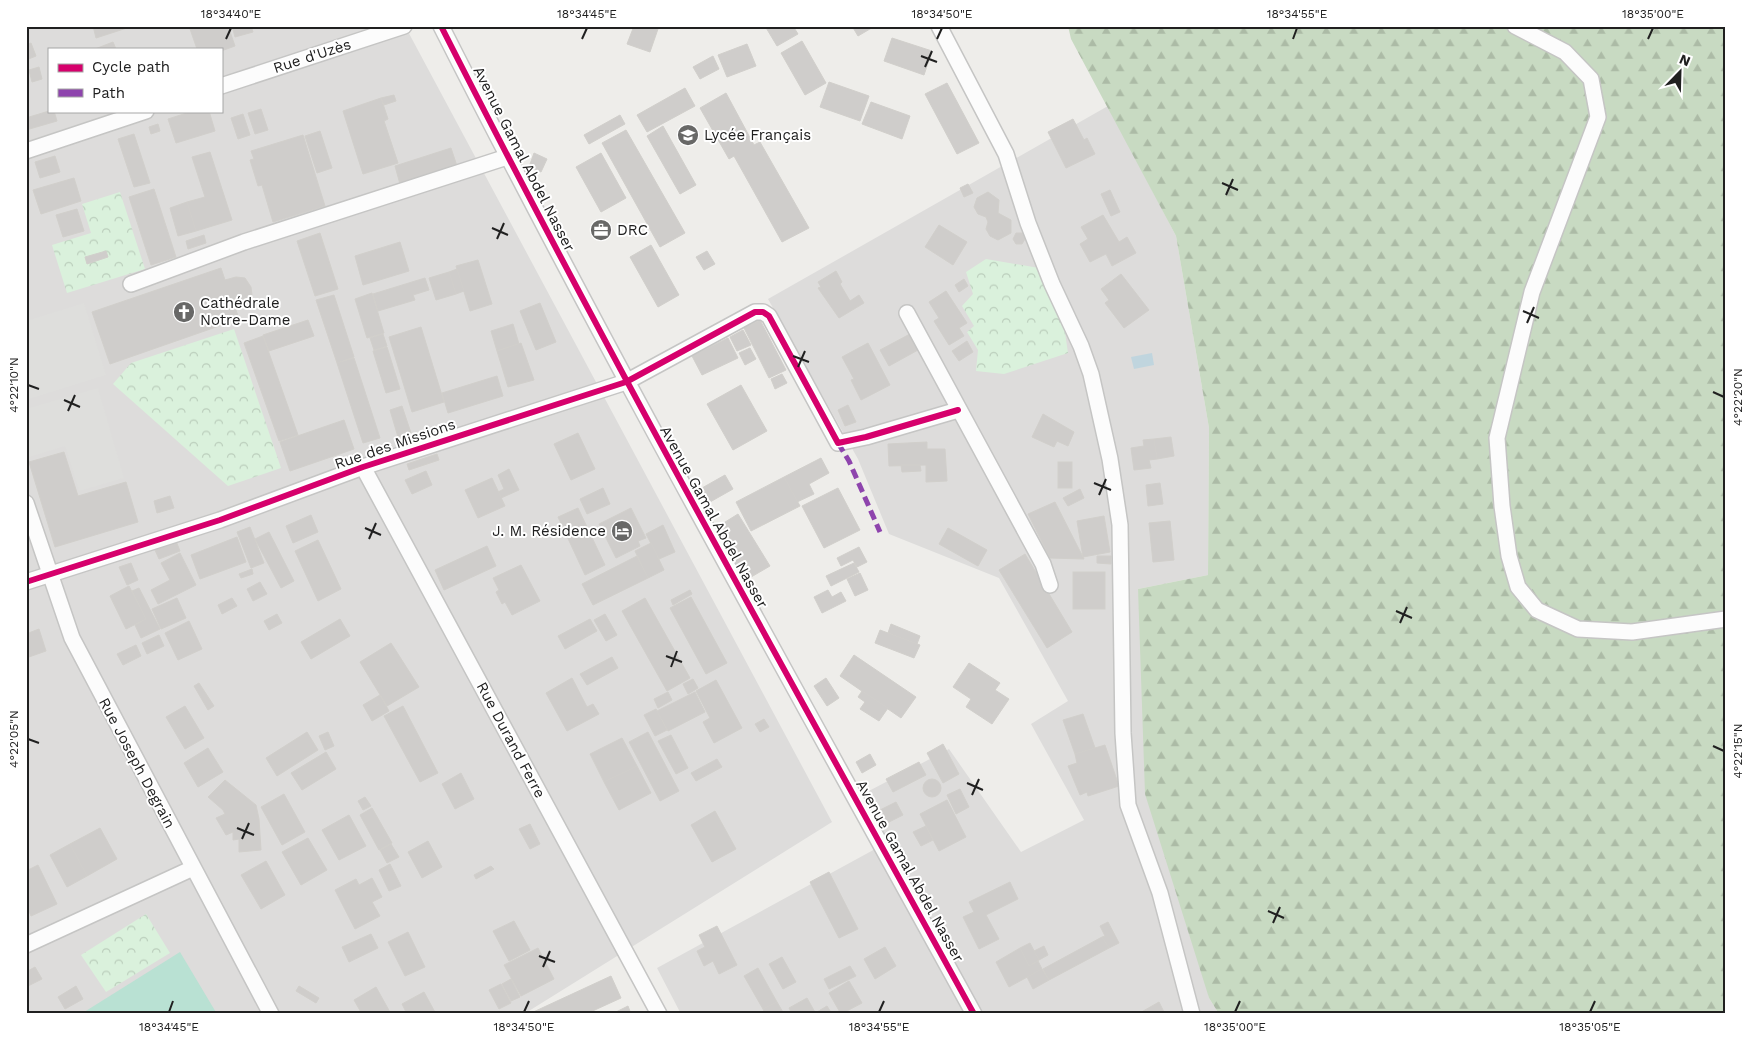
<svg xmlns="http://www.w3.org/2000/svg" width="1752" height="1040" viewBox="0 0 1752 1040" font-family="'Work Sans',sans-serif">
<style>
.residential{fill:#dddcdb;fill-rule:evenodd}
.forest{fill:url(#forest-firs)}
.park{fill:url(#park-crowns)}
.pitch{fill:#b9e1d3}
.parking{fill:#dededc}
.water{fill:#c0d5de}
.building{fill:#cfcdcb;stroke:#d1cfcb}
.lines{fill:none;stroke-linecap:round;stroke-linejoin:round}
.minor-casing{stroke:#c5c5c4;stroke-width:18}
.minor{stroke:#fcfcfc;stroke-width:15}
.quiet{stroke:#8e44ad;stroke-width:5;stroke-dasharray:10 5;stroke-linecap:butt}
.cycleway-casing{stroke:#fff;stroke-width:9}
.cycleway{stroke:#d6006c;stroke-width:6}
.ticks{fill:none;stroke:#202020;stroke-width:2}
.labels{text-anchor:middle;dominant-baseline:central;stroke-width:4;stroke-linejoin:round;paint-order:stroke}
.street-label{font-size:15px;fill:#202020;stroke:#fff}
.poi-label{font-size:15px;fill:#202020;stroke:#fff;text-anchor:start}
.neatline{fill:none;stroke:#202020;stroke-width:2}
.ticks-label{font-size:12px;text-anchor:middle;fill:#202020}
</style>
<defs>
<pattern id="forest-firs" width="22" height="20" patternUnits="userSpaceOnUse" patternTransform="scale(1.25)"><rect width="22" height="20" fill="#c8dac2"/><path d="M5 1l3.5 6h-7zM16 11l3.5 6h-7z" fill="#acbba6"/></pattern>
<pattern id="park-crowns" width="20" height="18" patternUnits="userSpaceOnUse" patternTransform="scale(1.25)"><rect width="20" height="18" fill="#daf1dc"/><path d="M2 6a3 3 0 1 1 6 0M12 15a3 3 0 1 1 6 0" fill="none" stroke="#bbcebc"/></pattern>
</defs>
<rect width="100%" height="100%" fill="#eeedea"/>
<g class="residential">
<path d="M26,26H405L832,822L524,1014H26ZM49,49H221V111H49Z"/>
<polygon points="1108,106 1176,236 1209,428 1208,575 1138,589 1209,998 1219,1014 681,1014 657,968 888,842 865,793 949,749 1021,852 1084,820 1031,724 1068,701 999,578 889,534 858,459 768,299"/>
</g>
<polygon class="forest" points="1068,26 1726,26 1726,1014 1219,1014 1209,998 1145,794 1138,589 1208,575 1209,428 1176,236 1071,39"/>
<g class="park">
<polygon points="120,192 145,269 67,293 52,245 91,233 82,204"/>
<polygon points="986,259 1039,268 1063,319 1068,353 1004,374 976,371 978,350 967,332 974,326 962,306 973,294 966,272"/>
<polygon points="234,329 281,468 228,486 113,384 131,363"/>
<polygon points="146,914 170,953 106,992 81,955"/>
</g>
<polygon class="pitch" points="180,952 217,1014 81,1014"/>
<g class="parking">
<polygon points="84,303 106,375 26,400 26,321"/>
<polygon points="98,388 124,478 79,491 65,446 26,458 26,409"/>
</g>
<polygon class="water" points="1152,353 1154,365 1134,369 1131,357"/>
<g class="building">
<polygon points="93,26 133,26 96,38"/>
<polygon points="189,26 228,26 235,46 221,51 221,49 197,49"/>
<polygon points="232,26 251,26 253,32 235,37"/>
<polygon points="634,26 659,26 650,52 627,44"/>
<polygon points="765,26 793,26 798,34 777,46"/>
<polygon points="852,26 875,26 858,36"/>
<polygon points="892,38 932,51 924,75 884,61"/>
<polygon points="802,41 826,83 805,95 781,53"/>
<polygon points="113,42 116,49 95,49"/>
<polygon points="31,43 36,56 26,60 26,45"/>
<polygon points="747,44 756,66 727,77 718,55"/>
<polygon points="713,56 719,69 700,79 693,67"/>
<polygon points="39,67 42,79 32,82 29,70"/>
<polygon points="829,82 869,96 860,121 820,107"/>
<polygon points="947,83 979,143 957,154 925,94"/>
<polygon points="685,88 695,106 647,132 637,115"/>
<polygon points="726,93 754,145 760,142 809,228 782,242 734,156 729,159 700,108"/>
<polygon points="394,95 396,101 384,105 381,98"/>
<polygon points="381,98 388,119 384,121 398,163 363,174 343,111"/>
<polygon points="871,102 910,116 902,139 862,124"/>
<polygon points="261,109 268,130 255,134 248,113"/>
<polygon points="49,111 54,111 57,121 26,130 26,118"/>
<polygon points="193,111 209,111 215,131 176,143 168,119"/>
<polygon points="243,114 250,135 238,139 231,118"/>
<polygon points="620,115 625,124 589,144 584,135"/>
<polygon points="1073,119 1084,140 1087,138 1095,154 1066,168 1048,132"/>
<polygon points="158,124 160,131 151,134 149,127"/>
<polygon points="663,126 696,185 680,194 647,136"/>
<polygon points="626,130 685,233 660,247 602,143"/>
<polygon points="320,131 332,168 317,173 305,136"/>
<polygon points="134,134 150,183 134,187 118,139"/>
<polygon points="303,135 325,206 273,222 262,185 258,186 250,160 254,159 251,151"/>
<polygon points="451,148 457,166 400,184 395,166"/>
<polygon points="210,152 232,220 196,231 187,202 205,197 192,157"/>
<polygon points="534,153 547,159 541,172 529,167"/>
<polygon points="601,153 626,198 601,212 576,167"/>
<polygon points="55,156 60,172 40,178 35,162"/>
<polygon points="74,178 81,201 41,214 33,190"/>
<polygon points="968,184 973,193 964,197 960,188"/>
<polygon points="154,189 176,257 151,265 129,197"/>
<polygon points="1110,190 1120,212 1111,216 1101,194"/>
<polygon points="988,192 999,200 998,213 1011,220 1011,233 998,240 990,236 986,229 988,222 986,217 978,214 974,207 977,198"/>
<polygon points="187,202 196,231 178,236 170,208"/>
<polygon points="77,209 84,231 63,237 56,215"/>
<polygon points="1103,215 1119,242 1127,237 1136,253 1112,266 1106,254 1090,262 1080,244 1088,239 1081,227"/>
<polygon points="939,225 967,242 953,265 925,247"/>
<polygon points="320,233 338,289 315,296 297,241"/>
<polygon points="1016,233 1022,233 1025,239 1022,244 1016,244 1013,239"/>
<polygon points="204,235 206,243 188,249 186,241"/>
<polygon points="400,242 409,271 363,285 355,256"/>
<polygon points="651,245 679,295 658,307 630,257"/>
<polygon points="106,251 108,257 87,264 85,257"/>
<polygon points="707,251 715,264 704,270 696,257"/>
<polygon points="478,260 492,304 470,311 456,266"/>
<polygon points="221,268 225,280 236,277 245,278 251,287 252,295 248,302 235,307 239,319 110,364 92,312"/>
<polygon points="457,269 464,291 456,294 449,272"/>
<polygon points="836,271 842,282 840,284 850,301 859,295 864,303 839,318 818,288 821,287 818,282"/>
<polygon points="449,272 456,294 436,300 429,278"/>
<polygon points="1121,274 1149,310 1124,328 1105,303 1109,300 1101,289"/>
<polygon points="425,278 429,290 413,295 415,300 378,311 373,294"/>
<polygon points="964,279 968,286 959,292 955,285"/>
<polygon points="946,291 967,323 959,328 964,336 949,345 934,321 939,318 929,302"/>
<polygon points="372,293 384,333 367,338 355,299"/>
<polygon points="334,295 354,357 337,363 316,300"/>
<polygon points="540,303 556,342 536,350 520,311"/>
<polygon points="308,320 314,336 269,351 263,335"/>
<polygon points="760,320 786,370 769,378 744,328"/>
<polygon points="513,324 519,344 497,351 491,331"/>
<polygon points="421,327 444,402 412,412 389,337"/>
<polygon points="743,330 751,345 737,351 730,337"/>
<polygon points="383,334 387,346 374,350 370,338"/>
<polygon points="910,334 918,350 889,366 880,350"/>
<polygon points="263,336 298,435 279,441 244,343"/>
<polygon points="728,338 738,358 702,375 692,356"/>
<polygon points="967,341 973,352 959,361 952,351"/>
<polygon points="521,343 534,380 508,387 497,351"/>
<polygon points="868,343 890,385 861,400 851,380 854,379 842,357"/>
<polygon points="387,347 400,389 386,393 373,351"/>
<polygon points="750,348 756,359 745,365 739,353"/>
<polygon points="354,358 380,438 363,443 337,363"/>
<polygon points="782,374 787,383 775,389 771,379"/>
<polygon points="497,376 503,396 448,413 442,393"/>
<polygon points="741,385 767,431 733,450 707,404"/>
<polygon points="848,405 856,422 845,426 838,410"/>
<polygon points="402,406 411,433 398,437 390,410"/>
<polygon points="1043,414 1074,432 1068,446 1057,441 1054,447 1032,437"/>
<polygon points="344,420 354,449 290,471 280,442"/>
<polygon points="578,433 595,469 571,480 554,444"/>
<polygon points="1171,437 1174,456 1157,459 1154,439"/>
<polygon points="1154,439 1157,459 1149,460 1151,468 1134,470 1131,448 1144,446 1143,440"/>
<polygon points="927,442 927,449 945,449 947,481 926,482 926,465 889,466 888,444"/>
<polygon points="64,452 78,496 126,482 138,522 55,547 29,462"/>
<polygon points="437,454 439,460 409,470 407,464"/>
<polygon points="821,458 829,473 809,484 814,494 797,502 784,477"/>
<rect x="1058" y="462" width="14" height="26"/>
<polygon points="901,465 920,465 921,471 902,472"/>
<polygon points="509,469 519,490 501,498 498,492 504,489 498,475"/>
<polygon points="426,471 432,485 412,494 405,480"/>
<polygon points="725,475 733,489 710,502 702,488"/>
<polygon points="784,477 800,506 751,531 736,502"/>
<polygon points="492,478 505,506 478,518 465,490"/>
<polygon points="1160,483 1163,504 1148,506 1146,485"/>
<polygon points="603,488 610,504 587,514 580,499"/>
<polygon points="838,488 860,530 824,548 802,506"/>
<polygon points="1080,489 1084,498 1068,506 1063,498"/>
<polygon points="170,496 174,508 157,513 154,501"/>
<polygon points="1055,502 1084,559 1050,558 1028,514"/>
<polygon points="578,508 605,565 585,575 558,517"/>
<polygon points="631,508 646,538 638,541 640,546 616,558 599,524"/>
<polygon points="738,514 770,566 746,580 714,529"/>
<polygon points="311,515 318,532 293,543 286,526"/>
<polygon points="1104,516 1110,552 1083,557 1077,521"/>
<polygon points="1170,521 1174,560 1153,562 1149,523"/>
<polygon points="663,525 675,552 659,559 646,534"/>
<polygon points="250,527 264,563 251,568 237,532"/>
<polygon points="948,528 987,550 978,566 939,544"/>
<polygon points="269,532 294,581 281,588 255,539"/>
<polygon points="237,537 246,562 200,579 191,555"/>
<polygon points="318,540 341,589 318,601 295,551"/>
<polygon points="176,541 180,551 159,559 155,550"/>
<polygon points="651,543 664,570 648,578 635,551"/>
<polygon points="487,546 496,566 444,590 435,570"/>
<polygon points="859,547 867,562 857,567 853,560 841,566 837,558"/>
<polygon points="180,553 196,585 158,604 151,590 170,580 161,563"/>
<polygon points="1025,554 1072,632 1047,648 999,570"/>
<polygon points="637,556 648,578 593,605 582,584"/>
<polygon points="1097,556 1111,556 1111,564 1097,563"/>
<polygon points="131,563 138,580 127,585 119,567"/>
<polygon points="854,563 859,572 831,586 826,576"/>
<polygon points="521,565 540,601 512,615 505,602 502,604 496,592 499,590 493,578"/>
<polygon points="252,569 253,574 241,578 239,574"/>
<rect x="1073" y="572" width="32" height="37"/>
<polygon points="860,573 868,590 855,596 847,579"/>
<polygon points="260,582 267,594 253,601 247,589"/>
<polygon points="129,586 146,619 126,629 110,596"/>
<polygon points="139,588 160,629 141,638 135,625 146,619 132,591"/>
<polygon points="690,590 692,594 673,605 671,600"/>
<polygon points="828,590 832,597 841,592 846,601 822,613 814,597"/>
<polygon points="691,597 727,663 706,674 670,608"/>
<polygon points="177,598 186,618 161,629 152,609"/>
<polygon points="232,598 237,606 222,614 218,605"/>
<polygon points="645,598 690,678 667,691 622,611"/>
<polygon points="277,614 282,623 269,630 264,621"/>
<polygon points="605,614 617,635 606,641 594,620"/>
<polygon points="340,619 350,636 311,659 301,642"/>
<polygon points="590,619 597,631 565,649 558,636"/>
<polygon points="189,621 202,649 178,660 165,633"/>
<polygon points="891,624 920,636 917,644 888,633"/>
<polygon points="39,629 46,651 26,658 26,634"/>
<polygon points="880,630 920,645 914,658 875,643"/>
<polygon points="159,635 164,646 147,654 142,643"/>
<polygon points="391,643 419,687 387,706 360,662"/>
<polygon points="136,645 141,656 123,665 117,654"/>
<polygon points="854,655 916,697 901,718 840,676"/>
<polygon points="612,657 618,668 587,685 580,674"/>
<polygon points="969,663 1000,683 995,690 1009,699 992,724 966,707 971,699 953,687"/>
<polygon points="572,678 587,707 593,704 599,714 567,731 546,693"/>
<polygon points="826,678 839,698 827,706 814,686"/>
<polygon points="693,679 698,688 688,694 683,684"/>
<polygon points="716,680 742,728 714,743 703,722 710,718 696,691"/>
<polygon points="199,683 214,706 208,710 194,686"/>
<polygon points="862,691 888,708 879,721 860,709 865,702 858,697"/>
<polygon points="668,692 672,700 658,708 654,699"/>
<polygon points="695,692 705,712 668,731 657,711"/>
<polygon points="380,695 389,711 372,721 363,705"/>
<polygon points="185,706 204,738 185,749 166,717"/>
<polygon points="403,706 438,773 420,782 384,716"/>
<polygon points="656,709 667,730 655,736 644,715"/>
<polygon points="1083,714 1095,748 1075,754 1063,720"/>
<polygon points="764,719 769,727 760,732 755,724"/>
<polygon points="307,732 318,750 277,776 266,758"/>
<polygon points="328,732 334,746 325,750 319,736"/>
<polygon points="648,732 679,791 660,801 629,742"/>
<polygon points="671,735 688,768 676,774 658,741"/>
<polygon points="622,738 637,766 604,782 590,754"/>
<polygon points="943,744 959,774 943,783 927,753"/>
<polygon points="1105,745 1119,786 1088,796 1087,792 1080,795 1068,766 1077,763 1075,754"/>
<polygon points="208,748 223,772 198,787 184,763"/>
<polygon points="326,752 336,769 302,790 291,773"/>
<polygon points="870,754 876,765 862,773 856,762"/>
<polygon points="717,759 722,767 696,781 691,773"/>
<polygon points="919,762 926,775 893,792 886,779"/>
<polygon points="637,766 651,793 619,810 604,782"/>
<polygon points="461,773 474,799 455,809 442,784"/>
<circle cx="932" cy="788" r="9"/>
<polygon points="225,780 256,805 259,819 261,850 239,852 239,839 233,840 233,832 226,835 216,818 225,814 223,810 208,797"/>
<polygon points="960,789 969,807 956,814 947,795"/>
<polygon points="284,794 305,832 282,845 261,807"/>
<polygon points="365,797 371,806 363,810 358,801"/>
<polygon points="947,800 966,837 939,851 920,814"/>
<polygon points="896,802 903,815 887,823 880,810"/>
<polygon points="372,808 392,843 379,850 360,815"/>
<polygon points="715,811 736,849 712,862 691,825"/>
<polygon points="349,815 366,846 339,860 322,830"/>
<polygon points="530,824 540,844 530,849 519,829"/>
<polygon points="926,826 933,840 921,846 913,832"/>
<polygon points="100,828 117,859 87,876 70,844"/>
<polygon points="308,838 327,870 301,885 282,852"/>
<polygon points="428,841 442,867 422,878 408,852"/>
<polygon points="70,844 87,876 67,887 50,855"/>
<polygon points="391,844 399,857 387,863 380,850"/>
<polygon points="266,861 285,895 261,909 241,875"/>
<polygon points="390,864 401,886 389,891 379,870"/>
<polygon points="38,865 57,904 31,916 26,904 26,871"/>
<polygon points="491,866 494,869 476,879 474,875"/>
<polygon points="829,872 858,929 839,938 810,882"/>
<polygon points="372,878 382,897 372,902 380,916 355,929 335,890 356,879 359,885"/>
<polygon points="1010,882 1018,899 986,915 999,939 979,949 963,917 974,912 969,902"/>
<polygon points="514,921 530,950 509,961 493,931"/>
<polygon points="1108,922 1119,943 1109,948 1102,937 1105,936 1100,926"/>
<polygon points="717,926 737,965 719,974 713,961 704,966 697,951 705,947 699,935"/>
<polygon points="408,932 425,967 405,976 388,942"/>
<polygon points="371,934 378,948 349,962 342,947"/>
<polygon points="1102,937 1109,948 1049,980 1043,969"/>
<polygon points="1030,943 1039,960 1029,966 1020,948"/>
<polygon points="1044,946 1048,955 1039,960 1034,951"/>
<polygon points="885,947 896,966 875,979 864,959"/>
<polygon points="538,948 554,979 521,996 504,965"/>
<polygon points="1020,948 1029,966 1038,961 1042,969 1009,987 996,962"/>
<polygon points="782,957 796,982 783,989 769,964"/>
<polygon points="850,966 856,976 829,989 824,979"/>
<polygon points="35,967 42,979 28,986 26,972"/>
<polygon points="758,968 777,1002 763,1009 744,976"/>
<polygon points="1042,969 1049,980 1033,989 1027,977"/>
<polygon points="611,976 621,998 586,1014 529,1014"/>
<polygon points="511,979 520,997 511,1001 502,984"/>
<polygon points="849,981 862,1003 841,1014 829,993"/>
<polygon points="501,984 511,1003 499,1009 489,990"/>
<polygon points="76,986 83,999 65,1009 58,997"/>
<polygon points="299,986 319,998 316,1003 296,991"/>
<polygon points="376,987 391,1014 362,1014 354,1000"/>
<polygon points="424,992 436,1014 407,1014 402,1004"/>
<polygon points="807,998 816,1014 792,1014 789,1008"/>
<polygon points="777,1002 784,1014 765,1014 763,1009"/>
<polygon points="1159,1002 1165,1014 1138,1014"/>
<polygon points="628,1006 631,1014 612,1014"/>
<polygon points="827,1006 832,1014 818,1014 817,1012"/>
</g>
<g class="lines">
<g class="minor-casing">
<g id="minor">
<path d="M441,26C610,360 794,686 974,1014"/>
<polyline points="939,26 1006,154 1028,223 1052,284 1081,346 1091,374 1110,459 1120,525 1123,733 1128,805 1160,893 1192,1014"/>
<polyline points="1515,26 1565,52 1591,79 1598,117 1532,292 1497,438 1502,506 1509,556 1518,587 1537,610 1578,629 1632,632 1726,619"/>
<polyline points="221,86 404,26"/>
<polyline points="26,151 146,111"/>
<polyline points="131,284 244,242 507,157"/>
<polyline points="907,313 1043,564 1050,585"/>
<polyline points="363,467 659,1014"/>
<polyline points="26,503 72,638 271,1014"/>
<polyline points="26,582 220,520 363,467 626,382 755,312 763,312 769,316 838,443 866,437 958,410"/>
<polyline points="26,945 193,868"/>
</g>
</g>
<use href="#minor" class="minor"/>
<polyline class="quiet" points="838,443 849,461 880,532"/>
<g class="cycleway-casing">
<g id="cycleway">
<path d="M441,26C610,360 794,686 974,1014"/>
<polyline points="26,582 220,520 363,467 626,382 755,312 763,312 769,316 838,443 866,437 958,410"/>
</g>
</g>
<use href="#cycleway" class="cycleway"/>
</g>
<path class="ticks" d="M226,39L231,28M582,39L587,28M937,39L942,28M1293,39L1297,28M1648,39L1653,28M921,56L937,62M925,67L932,51M1222,183L1238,190M1226,195L1233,179M492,228L508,235M497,239L504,223M1523,311L1539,318M1527,323L1534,307M793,356L809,362M798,367L805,351M28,385L39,389M1713,392L1724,397M64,400L80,407M68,411L75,395M1094,483L1111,490M1099,495L1106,479M365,528L381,535M369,539L376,523M1396,611L1412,618M1400,623L1407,607M666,656L682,662M671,667L677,651M28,739L39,743M1713,746L1724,751M967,783L983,790M972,795L979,779M237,828L254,835M242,839L249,823M1268,911L1284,918M1273,923L1280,907M539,956L555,962M543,967L550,951M169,1012L173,1001M524,1012L529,1001M879,1012L884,1001M1235,1012L1240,1001M1590,1012L1595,1001"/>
<defs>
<g id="school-disc" transform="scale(1.125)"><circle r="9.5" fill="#686867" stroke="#fff"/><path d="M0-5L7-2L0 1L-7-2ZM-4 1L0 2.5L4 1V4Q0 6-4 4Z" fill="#fff"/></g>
<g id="office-disc" transform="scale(1.125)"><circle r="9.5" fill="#686867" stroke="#fff"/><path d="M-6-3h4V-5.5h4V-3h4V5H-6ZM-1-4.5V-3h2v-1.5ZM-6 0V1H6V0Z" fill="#fff"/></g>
<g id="church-disc" transform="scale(1.125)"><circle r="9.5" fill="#686867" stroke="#fff"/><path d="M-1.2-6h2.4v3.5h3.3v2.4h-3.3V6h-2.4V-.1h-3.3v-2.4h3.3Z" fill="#fff"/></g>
<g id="hotel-disc" transform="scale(1.125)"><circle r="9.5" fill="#686867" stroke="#fff"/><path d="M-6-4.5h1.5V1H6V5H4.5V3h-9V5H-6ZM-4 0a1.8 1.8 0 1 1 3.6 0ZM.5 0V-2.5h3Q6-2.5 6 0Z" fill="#fff"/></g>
</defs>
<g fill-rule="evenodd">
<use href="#school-disc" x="688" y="135"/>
<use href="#office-disc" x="601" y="230"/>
<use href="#church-disc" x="184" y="312"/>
<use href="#hotel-disc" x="622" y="531"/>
</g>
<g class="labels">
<g class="street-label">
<text transform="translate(312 56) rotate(-18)">Rue d'Uzès</text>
<text transform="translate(524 159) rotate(63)">Avenue Gamal Abdel Nasser</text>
<text transform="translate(395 444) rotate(-19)">Rue des Missions</text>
<text transform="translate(714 517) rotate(61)">Avenue Gamal Abdel Nasser</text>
<text transform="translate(511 740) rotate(62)">Rue Durand Ferre</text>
<text transform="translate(137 763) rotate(62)">Rue Joseph Degrain</text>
<text transform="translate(910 871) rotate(61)">Avenue Gamal Abdel Nasser</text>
</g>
<g class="poi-label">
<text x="704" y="135">Lycée Français</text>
<text x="617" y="230">DRC</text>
<text x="200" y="303">Cathédrale<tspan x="200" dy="17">Notre-Dame</tspan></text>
<text x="606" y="531" text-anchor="end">J. M. Résidence</text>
</g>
</g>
<rect width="1752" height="1040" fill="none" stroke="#ffffff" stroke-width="55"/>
<rect x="48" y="48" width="175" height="65" fill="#ffffff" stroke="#a6a6a6"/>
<rect x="58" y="64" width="25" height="8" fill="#d6006c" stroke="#a6a6a6"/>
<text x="92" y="72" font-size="15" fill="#202020">Cycle path</text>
<rect x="58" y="89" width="25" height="8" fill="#8e44ad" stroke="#a6a6a6"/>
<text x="92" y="98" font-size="15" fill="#202020">Path</text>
<g transform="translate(1680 72) rotate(23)" stroke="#ffffff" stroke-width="4" paint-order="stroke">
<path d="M0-4L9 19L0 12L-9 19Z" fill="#202020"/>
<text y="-8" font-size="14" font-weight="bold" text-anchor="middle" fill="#202020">N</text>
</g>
<rect x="28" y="28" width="1696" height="984" class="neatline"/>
<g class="ticks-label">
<text x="231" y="18">18°34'40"E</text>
<text x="587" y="18">18°34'45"E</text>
<text x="942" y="18">18°34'50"E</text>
<text x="1297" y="18">18°34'55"E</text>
<text x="1653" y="18">18°35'00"E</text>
<text transform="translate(14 385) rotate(-90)" y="4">4°22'10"N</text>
<text transform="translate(1738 397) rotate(-90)" y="4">4°22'20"N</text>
<text transform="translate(14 739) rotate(-90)" y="4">4°22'05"N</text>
<text transform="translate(1738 751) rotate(-90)" y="4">4°22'15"N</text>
<text x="169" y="1031">18°34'45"E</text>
<text x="524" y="1031">18°34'50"E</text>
<text x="879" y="1031">18°34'55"E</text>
<text x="1235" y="1031">18°35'00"E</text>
<text x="1590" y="1031">18°35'05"E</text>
</g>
</svg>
